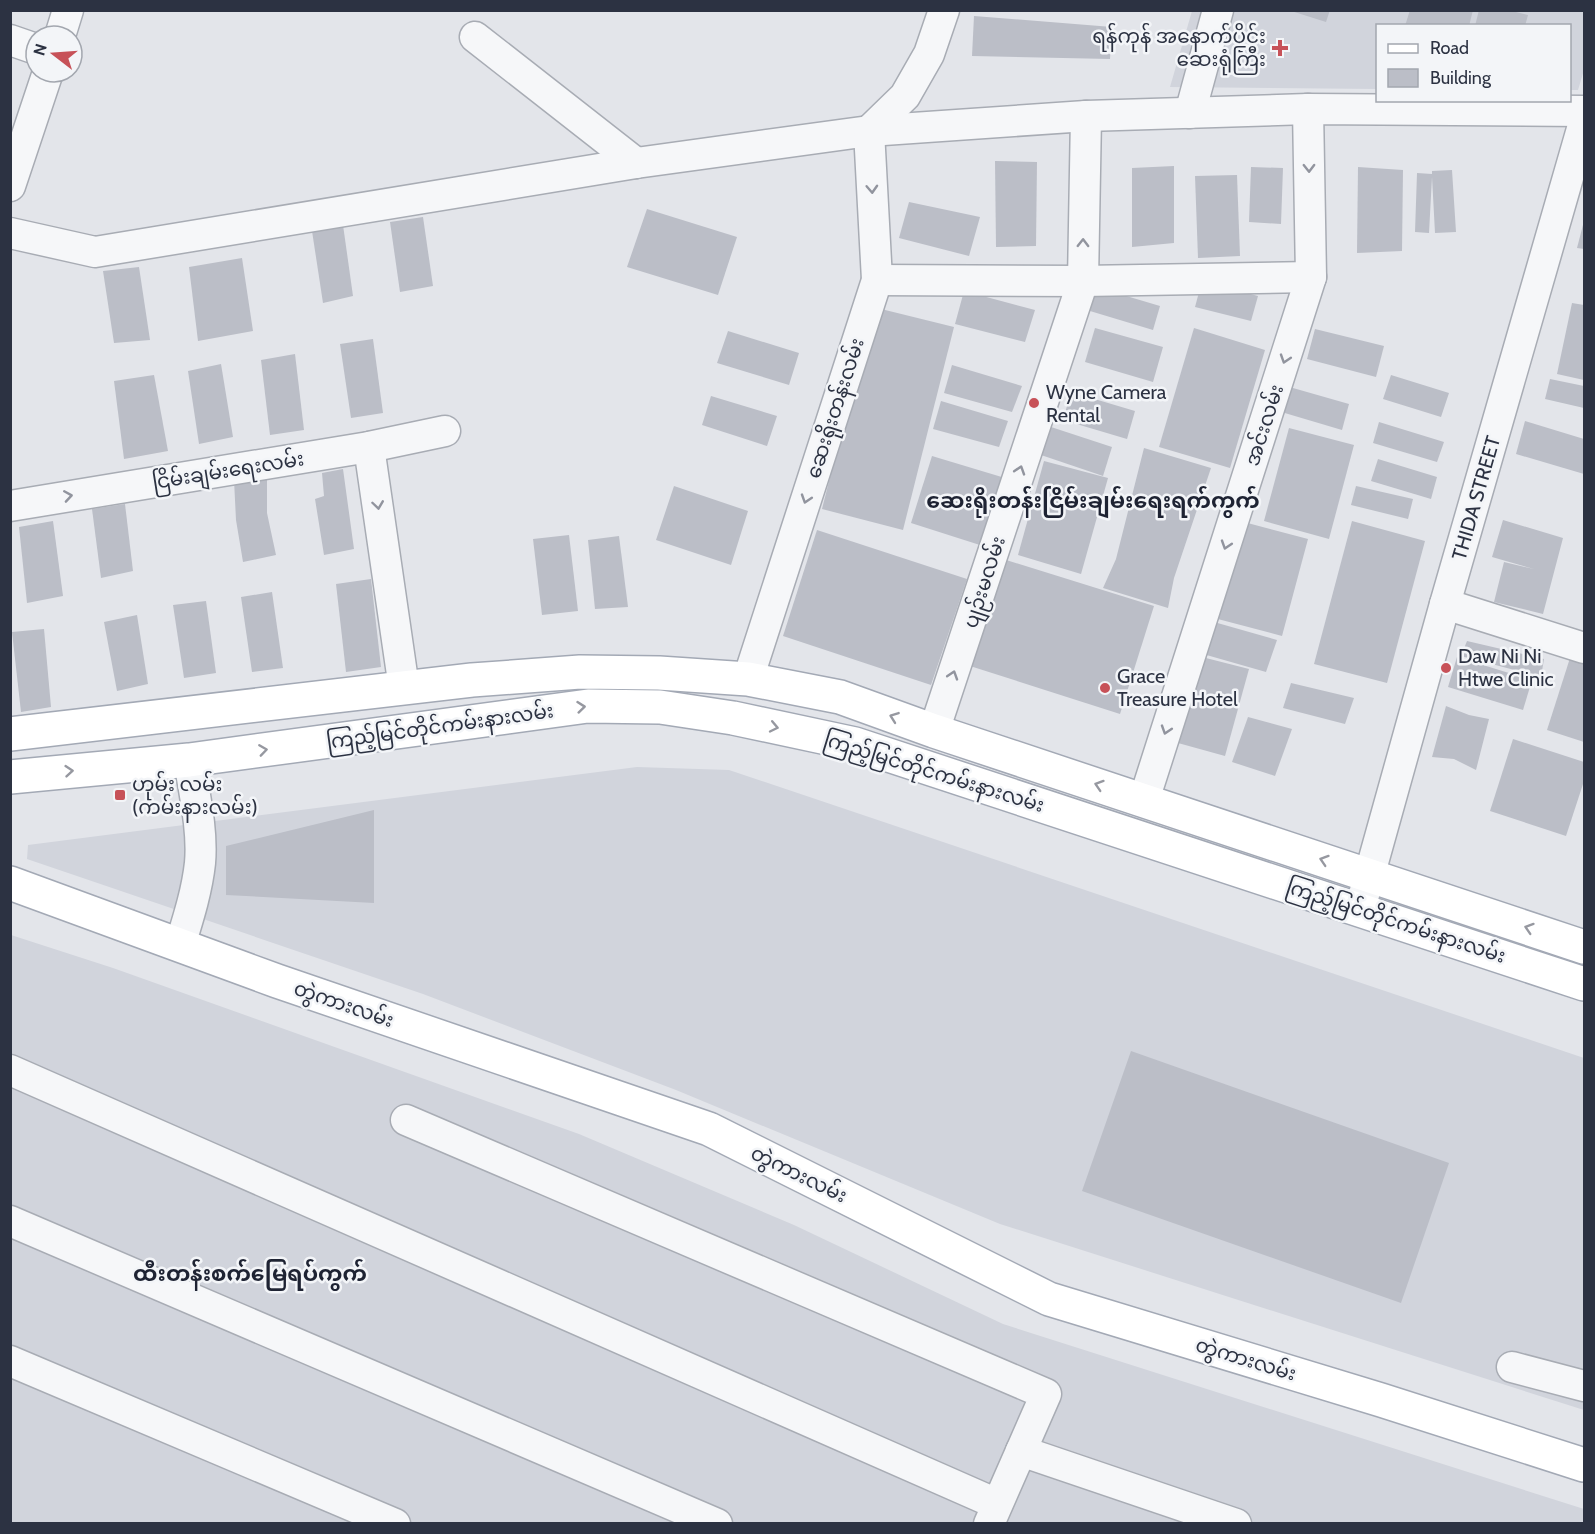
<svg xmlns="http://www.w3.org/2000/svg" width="1595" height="1534" viewBox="0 0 1595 1534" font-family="Cabin,'Noto Sans Myanmar',sans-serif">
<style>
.built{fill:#d1d4dc}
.building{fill:#bbbec7}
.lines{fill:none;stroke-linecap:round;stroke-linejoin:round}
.minor-casing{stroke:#a8acb4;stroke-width:33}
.major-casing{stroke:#a3a9b5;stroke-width:36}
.minor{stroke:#f6f7f9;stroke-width:30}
.major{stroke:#fff;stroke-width:33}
.oneway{stroke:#91949e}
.oneway2{stroke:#9698a0}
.poi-dot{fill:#c75158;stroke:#f3f5f8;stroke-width:2}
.labels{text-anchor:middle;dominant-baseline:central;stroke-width:5;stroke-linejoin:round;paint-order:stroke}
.poi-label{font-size:20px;fill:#2c3242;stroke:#f3f5f8;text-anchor:start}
.street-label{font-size:20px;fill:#2c3242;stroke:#f3f5f8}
.quarter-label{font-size:22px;font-weight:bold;fill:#1e2333;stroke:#f3f5f8}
</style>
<rect width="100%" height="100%" fill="#e3e5ea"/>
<g class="built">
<polygon points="1192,11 1584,11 1584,70 1578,90 1570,90 1570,26 1378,26 1377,89 1170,87"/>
<polygon points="637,767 729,770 1584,1058 1584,1410 1000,1224 676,1090 423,994 27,859 28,845"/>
<polygon points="11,935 113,968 579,1134 794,1225 1003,1324 1584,1509 1584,1524 11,1524"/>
</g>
<g class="building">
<polygon points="1288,10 1330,10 1326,22"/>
<polygon points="1410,10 1473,10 1469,26 1405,26"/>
<polygon points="1479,10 1508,10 1528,15 1525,26 1475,26"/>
<polygon points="974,16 1112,27 1110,59 972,56"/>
<polygon points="995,161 1037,162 1036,246 996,247"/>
<polygon points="1174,166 1174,243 1132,247 1132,168"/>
<polygon points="1251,167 1283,168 1281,224 1249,222"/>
<polygon points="1358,167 1403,170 1402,251 1357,253"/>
<polygon points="1452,170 1456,232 1435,233 1432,177 1429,233 1415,232 1417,173 1432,174 1432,171"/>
<polygon points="1237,175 1240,256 1198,258 1195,176"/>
<polygon points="909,202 980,217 969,256 899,238"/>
<polygon points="647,209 737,237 718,295 627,267"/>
<polygon points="423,217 433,286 400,292 390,222"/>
<polygon points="1584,221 1584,249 1577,248"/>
<polygon points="343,225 353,296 323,303 312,231"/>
<polygon points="242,258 253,331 198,341 189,267"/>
<polygon points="139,267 150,340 114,343 103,271"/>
<polygon points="1202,281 1258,296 1251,321 1195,307"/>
<polygon points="1096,287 1160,306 1153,330 1090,311"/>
<polygon points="964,291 1035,310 1025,342 955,324"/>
<polygon points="1572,303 1584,305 1584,380 1557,374"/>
<polygon points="873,307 954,327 903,530 822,509"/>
<polygon points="1095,328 1163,347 1153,382 1085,362"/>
<polygon points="1194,328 1265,350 1230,468 1159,447"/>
<polygon points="1315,329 1384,346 1376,377 1307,359"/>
<polygon points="728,331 799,353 789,385 717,363"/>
<polygon points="373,339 383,413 351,418 340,344"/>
<polygon points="295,354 304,430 270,435 261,360"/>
<polygon points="221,364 233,437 199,444 188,371"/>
<polygon points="952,365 1022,386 1012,412 944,393"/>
<polygon points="154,375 168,451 124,459 114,381"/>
<polygon points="1391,375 1449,393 1441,417 1383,399"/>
<polygon points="1550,379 1584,386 1584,408 1545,399"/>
<polygon points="1286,386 1349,404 1342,430 1278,411"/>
<polygon points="1071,392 1135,411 1127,439 1063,420"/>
<polygon points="711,396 777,416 767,446 702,425"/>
<polygon points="941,401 1008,421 999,447 933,429"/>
<polygon points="1525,421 1584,439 1584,474 1516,454"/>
<polygon points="1379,422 1444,442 1437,462 1373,443"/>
<polygon points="1051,427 1112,447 1103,476 1041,455"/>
<polygon points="1289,428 1354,445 1329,539 1264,521"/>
<polygon points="1144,448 1211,468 1174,578 1168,608 1103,588 1116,559"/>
<polygon points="932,456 1005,478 983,546 911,523"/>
<polygon points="1378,459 1437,477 1431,499 1371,481"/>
<polygon points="1044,461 1108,478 1081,574 1018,555"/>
<polygon points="343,469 354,549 324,555 315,499 324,496 322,473"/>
<polygon points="267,475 267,513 276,555 243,562 236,520 234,480"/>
<polygon points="674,486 748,511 731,565 656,540"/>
<polygon points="1356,486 1413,499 1408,519 1351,505"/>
<polygon points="125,504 133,571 101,578 92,509"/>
<polygon points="1503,520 1563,538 1543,614 1494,602 1504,562 1534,569 1492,557"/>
<polygon points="53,521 63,596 27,603 19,527"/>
<polygon points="1240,521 1308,539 1282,636 1214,618"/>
<polygon points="1352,521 1425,541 1387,683 1314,664"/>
<polygon points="817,530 967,579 931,685 783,636"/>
<polygon points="569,535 578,611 542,615 533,539"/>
<polygon points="619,536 628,607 595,609 588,540"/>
<polygon points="1003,559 1154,606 1120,714 970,666"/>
<polygon points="371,579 381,667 346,672 336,584"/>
<polygon points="272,592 283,668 252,672 241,597"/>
<polygon points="206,601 216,673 184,678 173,605"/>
<polygon points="137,615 148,684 117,691 104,622"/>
<polygon points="1214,622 1277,640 1266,672 1203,654"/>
<polygon points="44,629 51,707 21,712 12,632"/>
<polygon points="1467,641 1544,659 1541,677 1461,656"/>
<polygon points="1202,657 1249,669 1225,756 1178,743"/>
<polygon points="1457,657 1532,680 1523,710 1448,687"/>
<polygon points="1570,658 1584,662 1584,742 1547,730"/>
<polygon points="1291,683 1354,698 1345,724 1283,708"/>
<polygon points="1446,706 1469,715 1489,719 1476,770 1454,759 1432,757"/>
<polygon points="1248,717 1292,729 1275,776 1232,762"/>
<polygon points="1513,739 1584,762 1584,781 1566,836 1490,811"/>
<polygon points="374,810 374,903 226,895 226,846"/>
<polygon points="1131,1051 1449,1163 1401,1303 1082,1191"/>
</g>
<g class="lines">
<g class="minor-casing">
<g id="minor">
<polyline points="60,36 68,10"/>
<polyline points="475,37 636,163"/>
<polyline points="10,40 36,49"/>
<polyline points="1190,113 1218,10"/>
<polyline points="10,186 48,72"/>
<polyline points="10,233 95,252 636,163 869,131 1086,116 1308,109 1584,111"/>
<polyline points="877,280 1083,281 1311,277"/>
<polyline points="369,447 404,688"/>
<polyline points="10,506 369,447 445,431"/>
<polyline points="1445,604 1584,648"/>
<polyline points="748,679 877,280 869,131 905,96 929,54 944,10"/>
<polyline points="934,731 1083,281 1086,116"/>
<polyline points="1144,800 1311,277 1308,109"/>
<polyline points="1360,909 1445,604 1584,122"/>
<path d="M180,945C188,919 197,891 200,863C203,830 194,792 189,760"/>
<polyline points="10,1070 997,1504"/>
<polyline points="406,1120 1046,1394 989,1524"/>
<polyline points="10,1221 717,1524"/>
<polyline points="10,1361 395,1524"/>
<polyline points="1512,1367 1584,1386"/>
<polyline points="1021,1451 1236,1524"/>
</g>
</g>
<g class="major-casing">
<g id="major">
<polyline points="10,734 472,680 580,672 659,673 748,679 840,697 934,731 1584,947"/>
<polyline points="10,777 189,760 588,706 660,707 733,718 855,744 1584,984"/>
<polyline points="10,883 277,981 709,1129 1049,1299 1381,1400 1584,1465"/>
</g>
</g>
<use href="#minor" class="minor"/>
<use href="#major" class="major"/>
</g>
<defs><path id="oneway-chevron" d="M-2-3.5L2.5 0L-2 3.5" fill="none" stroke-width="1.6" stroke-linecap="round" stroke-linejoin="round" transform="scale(1.5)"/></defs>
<g class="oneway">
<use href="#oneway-chevron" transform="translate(1309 168) rotate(89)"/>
<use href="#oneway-chevron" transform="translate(872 189) rotate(87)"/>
<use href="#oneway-chevron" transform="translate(1083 243) rotate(-89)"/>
<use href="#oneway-chevron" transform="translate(1285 359) rotate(108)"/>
<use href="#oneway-chevron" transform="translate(1020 470) rotate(-72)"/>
<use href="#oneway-chevron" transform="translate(68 496) rotate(-9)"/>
<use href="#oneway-chevron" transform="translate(806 499) rotate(108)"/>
<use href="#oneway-chevron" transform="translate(378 505) rotate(82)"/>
<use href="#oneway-chevron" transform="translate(1226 545) rotate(108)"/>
<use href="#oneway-chevron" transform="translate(953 675) rotate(-72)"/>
<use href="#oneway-chevron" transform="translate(1166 730) rotate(108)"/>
</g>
<g class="oneway2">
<use href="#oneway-chevron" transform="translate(581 707) rotate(-6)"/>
<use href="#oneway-chevron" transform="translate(894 717) rotate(-160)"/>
<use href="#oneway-chevron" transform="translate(774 727) rotate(12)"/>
<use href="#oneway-chevron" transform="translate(263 750) rotate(-8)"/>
<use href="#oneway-chevron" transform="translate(69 771) rotate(-5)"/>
<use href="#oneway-chevron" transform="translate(1099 785) rotate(-162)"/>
<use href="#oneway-chevron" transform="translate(1324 860) rotate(-162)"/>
<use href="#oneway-chevron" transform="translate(1529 928) rotate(-162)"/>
</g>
<g class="poi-dot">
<path d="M1277 39h6v6h6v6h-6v6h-6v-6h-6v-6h6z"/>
<circle cx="1034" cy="403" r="6"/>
<circle cx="1446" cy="668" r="6"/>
<circle cx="1105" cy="688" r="6"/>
<rect x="114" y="789" width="12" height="12" rx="3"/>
</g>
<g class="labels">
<g class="poi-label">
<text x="1266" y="36" text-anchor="end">ရန်ကုန် အနောက်ပိုင်း<tspan x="1266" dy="23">ဆေးရုံကြီး</tspan></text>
<text x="1046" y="392">Wyne Camera<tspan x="1046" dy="23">Rental</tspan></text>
<text x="1458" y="656">Daw Ni Ni<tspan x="1458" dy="23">Htwe Clinic</tspan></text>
<text x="1117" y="676">Grace<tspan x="1117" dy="23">Treasure Hotel</tspan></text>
<text x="132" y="784">ဟုမ်း လမ်း<tspan x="132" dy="23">(ကမ်းနားလမ်း)</tspan></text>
</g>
<g class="street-label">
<text transform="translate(835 408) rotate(-72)">ဆေးရိုးတန်းလမ်း</text>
<text transform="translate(1264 425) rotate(-72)">အင်းလမ်း</text>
<text transform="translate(228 470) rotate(-9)">ငြိမ်းချမ်းရေးလမ်း</text>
<text transform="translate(1476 498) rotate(-74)">THIDA STREET</text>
<text transform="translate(984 582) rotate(-72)">ပျဉ်းမလမ်း</text>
<text transform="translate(440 726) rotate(-8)">ကြည့်မြင်တိုင်ကမ်းနားလမ်း</text>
<text transform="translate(934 772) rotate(17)">ကြည့်မြင်တိုင်ကမ်းနားလမ်း</text>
<text transform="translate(1396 921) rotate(18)">ကြည့်မြင်တိုင်ကမ်းနားလမ်း</text>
<text transform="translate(344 1004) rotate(19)">တွဲကားလမ်း</text>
<text transform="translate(799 1174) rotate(26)">တွဲကားလမ်း</text>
<text transform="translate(1246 1359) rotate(17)">တွဲကားလမ်း</text>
</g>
<g class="quarter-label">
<text x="1093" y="500">ဆေးရိုးတန်းငြိမ်းချမ်းရေးရက်ကွက်</text>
<text x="250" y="1273">ထီးတန်းစက်မြေရပ်ကွက်</text>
</g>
</g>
<rect width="1595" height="1534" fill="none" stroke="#2c3242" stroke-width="24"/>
<rect x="1376" y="24" width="195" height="78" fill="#f3f5f8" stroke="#a3a7af" stroke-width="1.5"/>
<rect x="1388" y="44" width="30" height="9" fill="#ffffff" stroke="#a3a7af" stroke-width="1.5"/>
<text x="1430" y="54" font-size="18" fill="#2c3242">Road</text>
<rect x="1388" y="69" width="30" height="18" fill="#bbbec7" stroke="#a3a7af" stroke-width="1.5"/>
<text x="1430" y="84" font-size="18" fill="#2c3242">Building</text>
<g transform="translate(54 54) rotate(287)"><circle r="28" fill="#f3f5f8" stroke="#a3a7af" stroke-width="1.5"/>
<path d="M0-4.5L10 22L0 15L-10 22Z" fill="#c75158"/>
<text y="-9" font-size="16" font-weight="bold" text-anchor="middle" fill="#2c3242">N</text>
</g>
</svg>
